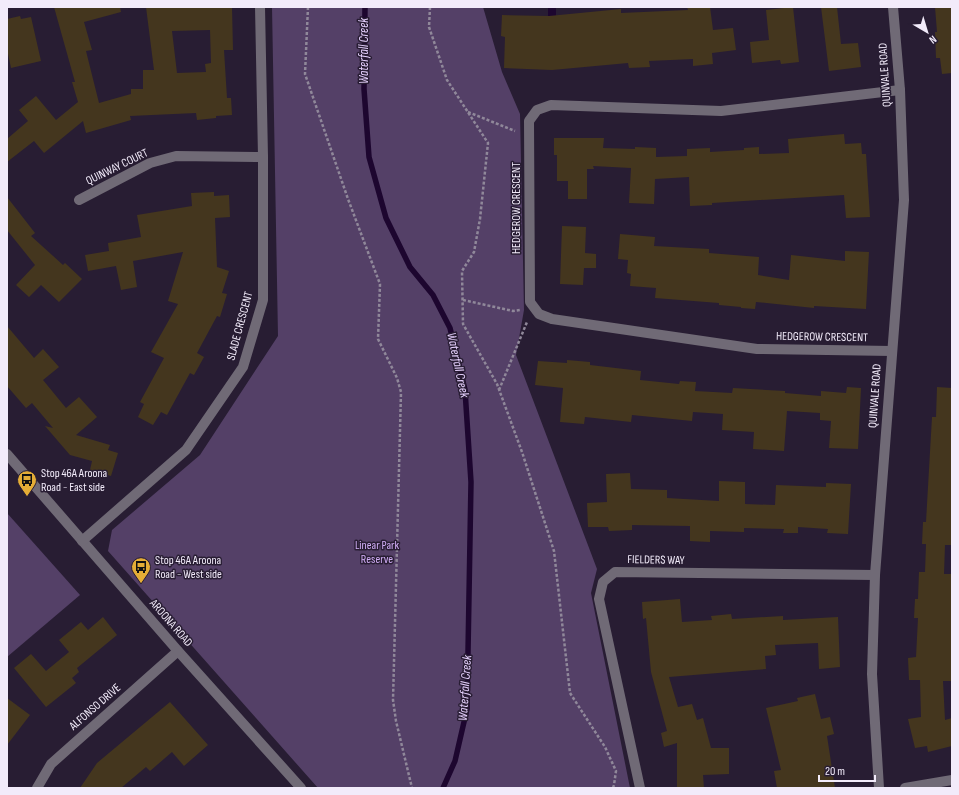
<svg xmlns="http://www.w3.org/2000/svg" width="959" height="795" viewBox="0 0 959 795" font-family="'Sofia Sans Condensed',sans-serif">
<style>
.green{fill:#544067}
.water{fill:#1d062f}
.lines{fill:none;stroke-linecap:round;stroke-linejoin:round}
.stream{stroke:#1d062f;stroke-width:5.5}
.building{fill:#44361e;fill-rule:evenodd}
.path{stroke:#90889a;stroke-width:2.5;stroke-dasharray:3 2;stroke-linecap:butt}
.minor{stroke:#706a76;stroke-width:10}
.labels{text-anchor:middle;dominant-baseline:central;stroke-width:3;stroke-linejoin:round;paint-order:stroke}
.street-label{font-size:12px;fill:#f2ebfa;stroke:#281d33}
.poi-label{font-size:12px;fill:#f2ebfa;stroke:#281d33;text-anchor:start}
.park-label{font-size:12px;fill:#d2aef7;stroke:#281d33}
.water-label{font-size:13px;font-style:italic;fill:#e6d1fe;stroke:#281d33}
</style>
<rect width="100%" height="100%" fill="#281d33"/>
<g class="green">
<polygon points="272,7 483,7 502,72 520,114 524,310 516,355 597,569 591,593 630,788 318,788 108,551 112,530 200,455 278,336"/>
<polygon points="7,513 80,595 7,657"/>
</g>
<rect class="water" x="548" y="7" width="8" height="17"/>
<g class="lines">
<polyline class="stream" points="365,7 364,89 369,157 386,218 410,267 433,295 450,328 465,390 471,482 467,709 455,761 443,788"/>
</g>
<g class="building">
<path d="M54,7H120L121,12L84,22L92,50L86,51L99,103L131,94V89H143V70H154L146,7H232L233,50H224L227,98H231L232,115L216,116V118L197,120L196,113L130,116L131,120L86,133L83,121L44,153L34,141L7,162V139L28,121L19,110L36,96L56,120L78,102L72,82H75ZM210,30L211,63L205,64L206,72L177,73L172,31Z"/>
<polygon points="687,7 710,7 713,30 733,28 736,50 712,53 713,64 693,66 693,59 649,61 650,67 629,68 628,63 552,70 504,68 505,37 501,36 502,15 549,16 621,9 621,13 688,10"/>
<polygon points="793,7 799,62 781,64 780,60 752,63 750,42 769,40 766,10"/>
<polygon points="821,7 837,7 841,44 858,43 861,67 829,71"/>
<polygon points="935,7 952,7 952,73 942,74 940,58 936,58 935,32 937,32"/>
<polygon points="20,16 21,19 31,17 41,61 11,68 7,49 7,19"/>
<polygon points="844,134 845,144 861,143 862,154 866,154 870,217 846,218 844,195 712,203 712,205 690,206 689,177 655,179 654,204 629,203 631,168 593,166 594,169 587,169 587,199 568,199 568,181 557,181 557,155 554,155 554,138 604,138 603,148 635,149 635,147 656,148 656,157 687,156 687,149 710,148 710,152 744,150 744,148 759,147 759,154 789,153 788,139"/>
<polygon points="214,192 214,196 229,195 230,217 215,218 217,267 229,271 222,293 227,294 220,317 217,316 197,353 204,357 194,375 190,373 167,415 161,412 153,425 138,417 144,404 140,402 164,358 151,352 178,304 168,301 183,252 133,261 137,287 121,290 116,266 88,271 85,255 109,251 108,243 141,237 137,215 192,206 191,193"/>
<polygon points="7,197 35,233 31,236 63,265 65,263 82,279 59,302 41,285 29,297 16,285 35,265 7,230"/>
<polygon points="562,226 586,227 585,253 596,254 596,268 584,268 583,285 560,284"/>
<polygon points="620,234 655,237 654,246 709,249 709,253 759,257 758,275 789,280 791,255 845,261 845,251 869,252 866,309 814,306 814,308 756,302 755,309 741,308 741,307 719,305 719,303 655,298 656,288 630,286 631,274 627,273 628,260 618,259"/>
<polygon points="7,326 34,358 43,349 59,367 43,380 66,408 79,397 97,417 76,435 110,445 108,450 118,453 111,476 90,470 92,461 70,455 45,426 53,428 32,403 26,408 7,386"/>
<polygon points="567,360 590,362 590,365 641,371 640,380 679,384 680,381 696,382 695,391 732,393 733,388 785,391 785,393 821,396 821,391 846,393 847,387 861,388 858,449 829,448 831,421 820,420 820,413 787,411 784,451 753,449 754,432 722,430 723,414 693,412 692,421 632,415 631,422 585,417 584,424 560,422 563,388 535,385 538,361 567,363"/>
<polygon points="937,387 952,388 952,545 945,545 944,574 952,574 952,681 943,681 945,720 952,718 952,746 928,752 927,746 915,748 908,719 921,717 920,680 909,680 908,658 916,657 918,618 914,618 915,599 918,599 919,572 925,572 926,544 922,544 923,522 926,522 932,417 936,417"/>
<polygon points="630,473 631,489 667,490 667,498 719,501 719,481 745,482 745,504 775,505 776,485 826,487 826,483 851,484 848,534 827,533 828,529 798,527 798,533 783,533 784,529 744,528 744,532 710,531 710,542 690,541 690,526 632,525 632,530 609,531 608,527 588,527 587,503 607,502 606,474"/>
<polygon points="680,599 682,622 712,620 711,616 731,614 732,619 783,616 783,620 838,617 840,667 819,669 818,643 775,645 776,655 765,656 766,669 669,677 678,707 692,704 697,720 703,718 711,748 729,748 729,774 703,775 704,788 677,788 677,743 664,747 661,733 667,731 651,672 646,618 643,619 642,602"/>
<polygon points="103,617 117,635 77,668 79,672 72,678 76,683 46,707 14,668 31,654 46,671 69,652 59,640 81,622 88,630"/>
<polygon points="815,694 821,719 830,717 834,734 827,736 835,788 777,788 774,771 781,770 766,708 798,701 797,698"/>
<polygon points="7,698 30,715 7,745"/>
<polygon points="170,702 208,745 184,766 172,752 150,771 146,767 121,788 80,788 97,763"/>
</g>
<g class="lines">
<g class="path">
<polyline points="308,7 305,74 348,199 380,284 378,339 397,378 401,392 393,700 396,721 412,788"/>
<polyline points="430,7 429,27 447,80 488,143 480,219 474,252 462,271 463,324 497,384 522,452 554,551 570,693 605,747 616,771 614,785 613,788"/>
<polyline points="468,112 515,131"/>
<polyline points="463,300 513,311 520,310"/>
<polyline points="499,390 527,322"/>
</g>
<g class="minor">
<polyline points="79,200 150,163 176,156 263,157"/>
<polyline points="892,351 757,349 552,319 539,314 530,302 529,121 537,110 551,105 721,111 900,90"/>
<polyline points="7,454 178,651 301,788"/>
<polyline points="82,541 186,450 243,367 263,300 263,157 260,7"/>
<polyline points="37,788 51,764 178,651"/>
<polyline points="640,788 599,599 603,582 615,572 875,575"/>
<polyline points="879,788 872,674 875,575 904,200 900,90 893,7"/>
<polyline points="905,788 952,780"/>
</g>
</g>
<defs>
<g id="bus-pin" transform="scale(1)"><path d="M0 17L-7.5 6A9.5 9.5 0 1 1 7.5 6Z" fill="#e5ad36" stroke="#281d33"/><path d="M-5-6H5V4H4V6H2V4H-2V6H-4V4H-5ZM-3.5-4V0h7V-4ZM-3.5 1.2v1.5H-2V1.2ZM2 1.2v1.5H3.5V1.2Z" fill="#111"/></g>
</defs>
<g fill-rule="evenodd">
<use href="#bus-pin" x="27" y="480"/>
<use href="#bus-pin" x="141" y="567"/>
</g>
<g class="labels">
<g class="street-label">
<text transform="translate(885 75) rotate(-94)">QUINVALE ROAD</text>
<text transform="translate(117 167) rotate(-26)">QUINWAY COURT</text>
<text transform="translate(516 208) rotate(-90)">HEDGEROW CRESCENT</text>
<text transform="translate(240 326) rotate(-75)">SLADE CRESCENT</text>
<text transform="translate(822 337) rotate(1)">HEDGEROW CRESCENT</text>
<text transform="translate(875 396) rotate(-86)">QUINVALE ROAD</text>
<text transform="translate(656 560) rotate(1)">FIELDERS WAY</text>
<text transform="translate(171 623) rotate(49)">AROONA ROAD</text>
<text transform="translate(95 707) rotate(-41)">ALFONSO DRIVE</text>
</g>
<g class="poi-label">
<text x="41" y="473">Stop 46A Aroona<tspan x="41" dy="14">Road - East side</tspan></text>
<text x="155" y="560">Stop 46A Aroona<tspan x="155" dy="14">Road - West side</tspan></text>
</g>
<g class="park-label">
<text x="377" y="545">Linear Park<tspan x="377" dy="14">Reserve</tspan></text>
</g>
<g class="water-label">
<text transform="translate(364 51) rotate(-90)">Waterfall Creek</text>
<text transform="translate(458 365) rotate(78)">Waterfall Creek</text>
<text transform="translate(465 688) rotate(-86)">Waterfall Creek</text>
</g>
</g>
<rect width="959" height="795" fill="none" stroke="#f2ebfa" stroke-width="16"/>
<g transform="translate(927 32) rotate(142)" stroke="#281d33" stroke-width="3" paint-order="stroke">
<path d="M0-3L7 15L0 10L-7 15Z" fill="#f2ebfa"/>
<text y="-6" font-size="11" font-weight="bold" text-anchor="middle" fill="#f2ebfa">N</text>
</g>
<path d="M819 775v6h56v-6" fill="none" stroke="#f2ebfa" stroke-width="2"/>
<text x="825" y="775" font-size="12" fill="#f2ebfa" stroke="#281d33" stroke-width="3" paint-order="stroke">20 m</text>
</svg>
